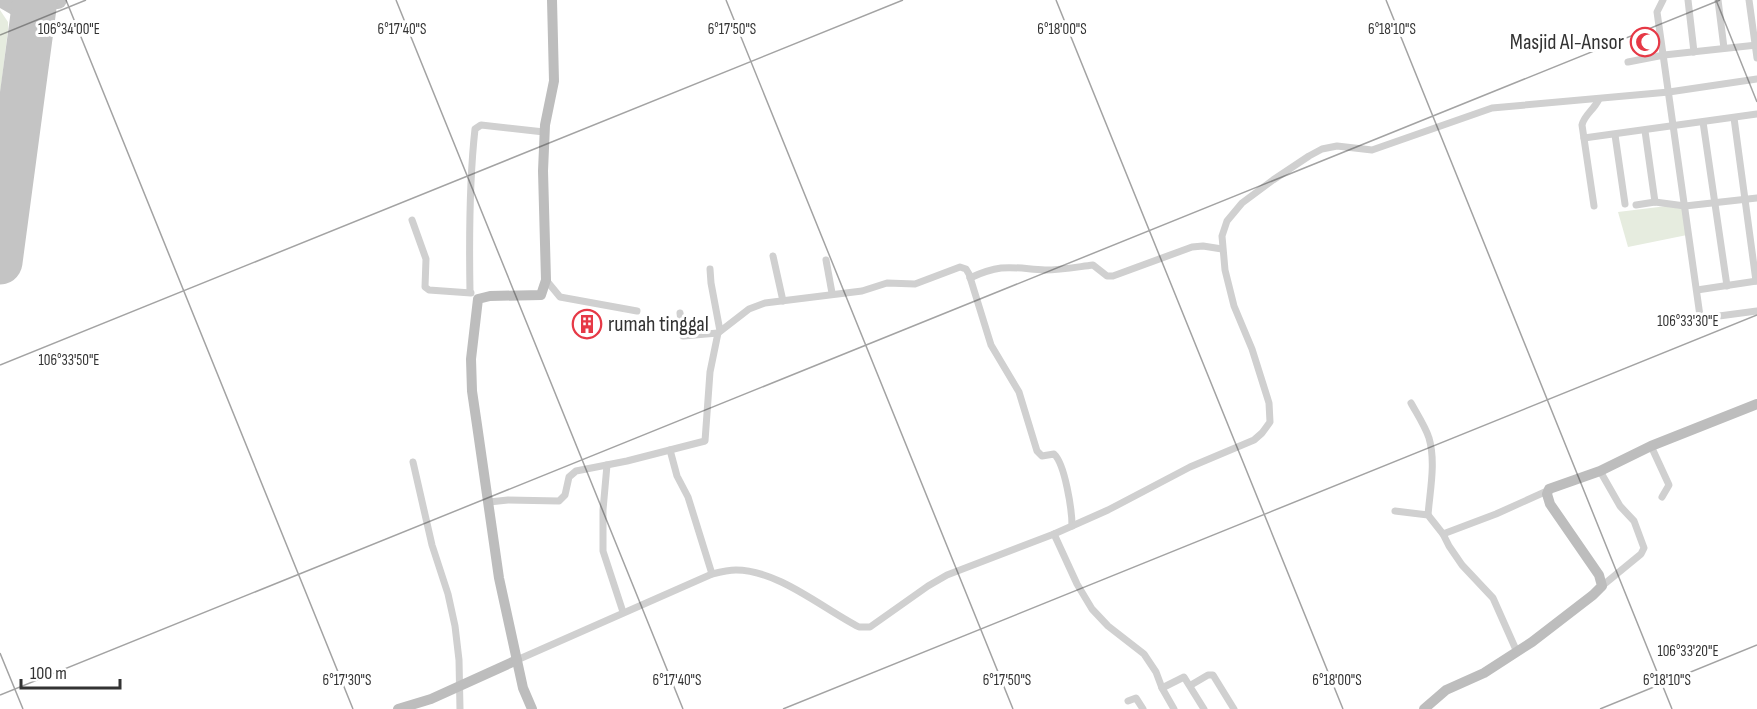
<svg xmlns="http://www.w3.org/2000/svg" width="1757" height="709" viewBox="0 0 1757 709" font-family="'Sofia Sans Condensed',sans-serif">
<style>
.green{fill:#e6ecdf}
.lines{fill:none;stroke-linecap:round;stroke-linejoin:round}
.taxiway{stroke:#c4c4c4;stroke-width:18}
.runway{stroke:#c4c4c4;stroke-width:45}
.street{stroke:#d0d0d0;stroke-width:7}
.secondary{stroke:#bdbdbd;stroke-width:10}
.ticks{fill:none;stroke:#333;stroke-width:1.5;stroke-opacity:0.45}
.labels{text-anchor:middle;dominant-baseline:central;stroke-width:6;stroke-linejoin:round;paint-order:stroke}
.poi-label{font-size:22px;fill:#333;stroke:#fff;text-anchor:end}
.ticks-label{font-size:15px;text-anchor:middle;fill:#333;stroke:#fff;stroke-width:6;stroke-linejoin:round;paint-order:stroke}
</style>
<rect width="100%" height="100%" fill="#fff"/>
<g class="green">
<polygon points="0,10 8,22 8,30 0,94"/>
<polygon points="1683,204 1687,235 1628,247 1618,212"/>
</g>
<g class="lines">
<g class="taxiway">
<polyline points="4,0 23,11 31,29"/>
<polyline points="40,0 58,0"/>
</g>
<polyline class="runway" points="0,262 35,0"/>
<g class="street">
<polyline points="1663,0 1657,12 1700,316 1704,318 1757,311"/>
<polyline points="1688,0 1694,52"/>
<polyline points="1718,0 1724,48"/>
<polyline points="1749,0 1757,58"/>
<polyline points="1628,62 1664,55 1757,45"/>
<polyline points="1734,118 1756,281"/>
<polyline points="1703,122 1727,286"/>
<polyline points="1645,131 1655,202"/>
<polyline points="1615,135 1625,204"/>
<polyline points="1584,138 1757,114"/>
<polyline points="1636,205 1655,202 1685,206 1757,198"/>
<path d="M1594,206L1582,125C1584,115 1594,110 1599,99"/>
<polyline points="412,220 426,259 425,287 429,290 471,293"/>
<polyline points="773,256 783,301"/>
<polyline points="826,260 832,293"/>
<polyline points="710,269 711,283 720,331"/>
<path d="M970,278C1002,263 1012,268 1045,270C1061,270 1077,267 1093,265L1107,276H1113L1192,247L1203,246L1222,249"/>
<polyline points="546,280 560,297 637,311"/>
<polyline points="1697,290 1757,281"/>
<path d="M470,292C469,237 469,183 475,129L481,125L544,132"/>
<polyline points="680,313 683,336 718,333"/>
<path d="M1411,403C1417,414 1425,426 1429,438C1436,462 1430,490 1428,515"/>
<polyline points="1651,446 1669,485 1662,497"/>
<polyline points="670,450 677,476 688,497 712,574"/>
<polyline points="413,462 432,545 448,594 455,626 459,660 460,709"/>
<polyline points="607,465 603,510 603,551 623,612"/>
<polyline points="1600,471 1620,506 1634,521 1644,548 1641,554 1602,586"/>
<path d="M489,502L508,500L559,501L565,495L569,477L576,471L627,461L705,441L710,372L718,333L749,309L765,303L862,291L887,283L915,284L960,267L966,269L969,274L991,345L1019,392L1037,451L1042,456L1054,454C1065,464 1072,510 1072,526"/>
<polyline points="1395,511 1428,515 1443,534 1496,514 1547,491"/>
<polyline points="1054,534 1077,584 1092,609 1108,626 1144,654 1156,672 1162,688 1174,709"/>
<polyline points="1443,534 1449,546 1462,565 1493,598 1517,652"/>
<path d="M517,660L712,574C720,572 728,570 736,570C778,570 822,608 859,627H870L928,586L947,575L1054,534L1108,510L1190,467L1254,440L1262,433L1270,422L1269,403L1252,349L1234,306L1225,270L1222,236L1227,221L1242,203L1273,180L1309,156L1322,149L1337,146L1372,150L1492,108L1669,92L1757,79"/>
<polyline points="1191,685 1208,675 1213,675 1234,709"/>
<polyline points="1162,688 1184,677 1204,709"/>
<polyline points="1128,701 1136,698 1143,709"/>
</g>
<g class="secondary">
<polyline points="398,709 431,699 517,660"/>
<polyline points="532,709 523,688 499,578 477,425 472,391 471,359 478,299 490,296 541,295 546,280 543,171 545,125 554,81 552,0"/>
<polyline points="1424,709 1446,690 1484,673 1532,642 1593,595 1602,586 1599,575 1550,504 1547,494 1549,489 1600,471 1651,446 1757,404"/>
</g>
</g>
<path class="ticks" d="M66,0L353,709M396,0L683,709M726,0L1013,709M1056,0L1343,709M1386,0L1672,709M1716,0L1757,102M0,35L86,0M0,365L903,0M0,653L23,709M0,695L1720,0M783,709L1757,315M1600,709L1757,645"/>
<defs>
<g id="mosque-ring" transform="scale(1.5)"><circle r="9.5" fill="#fff" stroke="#e63946" stroke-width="1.5"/><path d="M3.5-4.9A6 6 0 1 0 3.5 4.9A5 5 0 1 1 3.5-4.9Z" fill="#e63946"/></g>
<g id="building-ring" transform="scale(1.5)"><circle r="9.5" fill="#fff" stroke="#e63946" stroke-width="1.5"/><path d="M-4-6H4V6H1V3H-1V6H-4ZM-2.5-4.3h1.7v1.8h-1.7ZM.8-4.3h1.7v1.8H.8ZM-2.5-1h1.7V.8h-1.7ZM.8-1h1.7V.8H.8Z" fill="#e63946"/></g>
</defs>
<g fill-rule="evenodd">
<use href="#mosque-ring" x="1645" y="42"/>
<use href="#building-ring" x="587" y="324"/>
</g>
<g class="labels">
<g class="poi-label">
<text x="1624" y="42">Masjid Al-Ansor</text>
<text x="608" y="324" text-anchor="start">rumah tinggal</text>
</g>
</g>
<g class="ticks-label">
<text x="402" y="34">6°17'40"S</text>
<text x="732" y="34">6°17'50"S</text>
<text x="1062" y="34">6°18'00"S</text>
<text x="1392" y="34">6°18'10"S</text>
<text x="69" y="34">106°34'00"E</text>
<text x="1688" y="326">106°33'30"E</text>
<text x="69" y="365">106°33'50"E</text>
<text x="1688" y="656">106°33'20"E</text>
<text x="347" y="685">6°17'30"S</text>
<text x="677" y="685">6°17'40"S</text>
<text x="1007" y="685">6°17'50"S</text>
<text x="1337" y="685">6°18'00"S</text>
<text x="1667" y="685">6°18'10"S</text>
</g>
<path d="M21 679v9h99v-9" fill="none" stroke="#333333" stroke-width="3"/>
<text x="30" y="679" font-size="18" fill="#333333" stroke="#ffffff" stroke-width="4.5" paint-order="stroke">100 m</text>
</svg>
